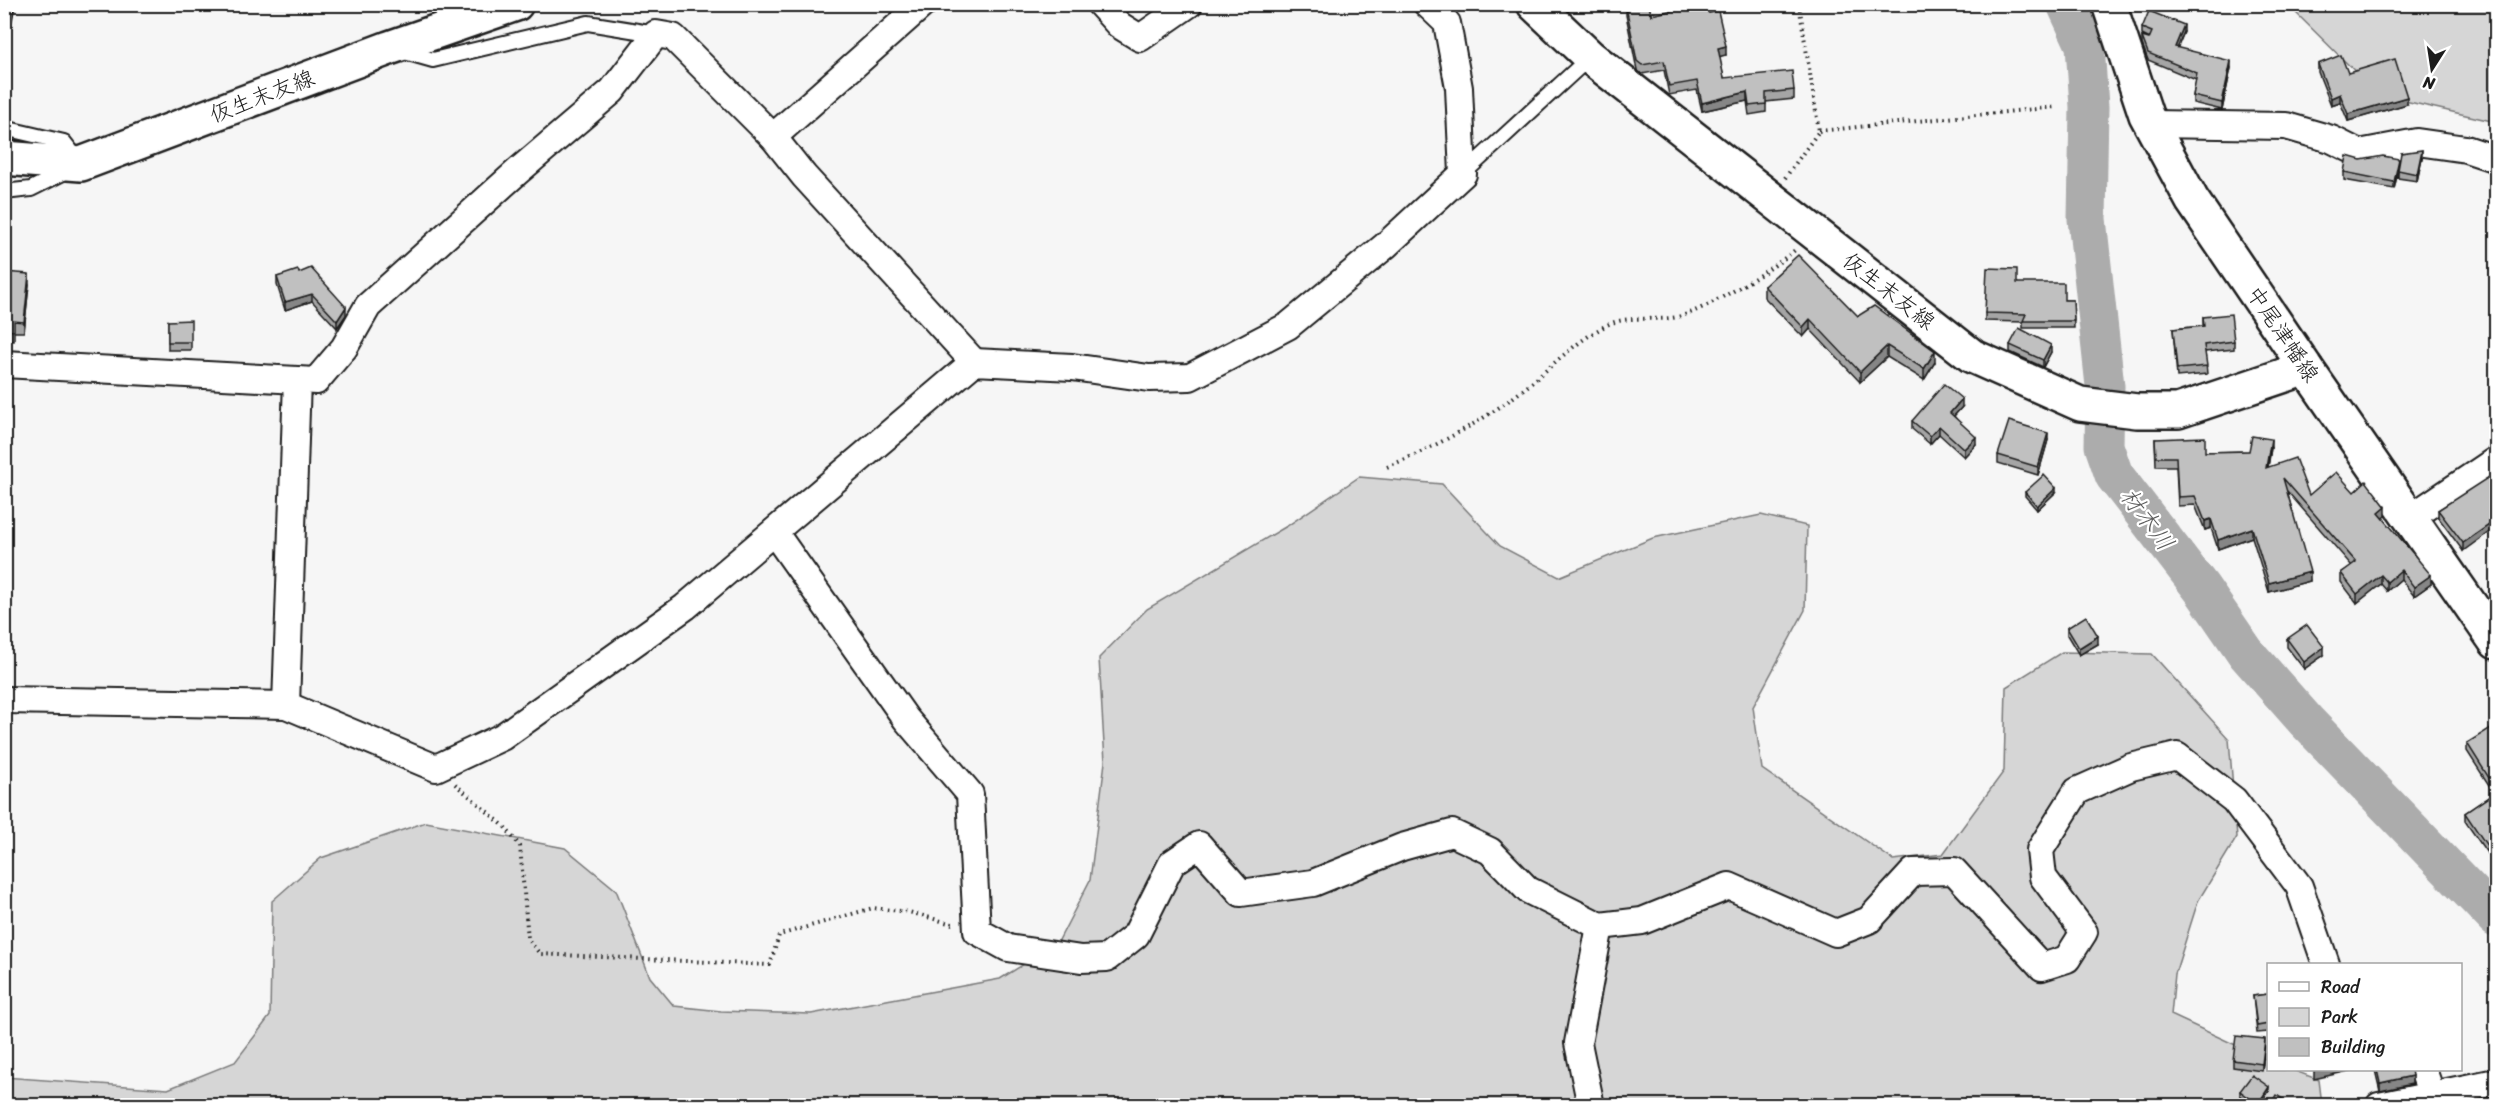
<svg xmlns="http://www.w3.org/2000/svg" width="2501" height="1110" viewBox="0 0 2501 1110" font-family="Sriracha,'Klee One',sans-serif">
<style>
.green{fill:#d6d6d6;stroke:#797979;stroke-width:1.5}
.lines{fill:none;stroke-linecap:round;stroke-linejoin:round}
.river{stroke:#acacac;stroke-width:39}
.lane-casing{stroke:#1c1c1c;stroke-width:18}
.street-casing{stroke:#1c1c1c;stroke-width:30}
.secondary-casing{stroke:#1c1c1c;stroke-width:38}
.path{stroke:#1c1c1c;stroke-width:4;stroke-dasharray:1.5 4.5;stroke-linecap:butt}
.lane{stroke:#fff;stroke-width:14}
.street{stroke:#fff;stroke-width:26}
.secondary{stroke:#fff;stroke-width:33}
.wall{fill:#a5a5a5;stroke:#1c1c1c;stroke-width:1.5}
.shaded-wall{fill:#868686;stroke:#1c1c1c;stroke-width:1.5}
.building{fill:#c0c0c0;stroke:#1c1c1c;stroke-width:1.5}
.labels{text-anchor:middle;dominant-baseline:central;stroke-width:4.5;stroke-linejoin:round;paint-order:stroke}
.street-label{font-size:22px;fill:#1c1c1c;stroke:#fff}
.water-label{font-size:24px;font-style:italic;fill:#5d5d5d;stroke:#fff}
</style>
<rect width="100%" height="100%" fill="#f6f6f6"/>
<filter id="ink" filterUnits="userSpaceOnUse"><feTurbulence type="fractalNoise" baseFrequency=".0167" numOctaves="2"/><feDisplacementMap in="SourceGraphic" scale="12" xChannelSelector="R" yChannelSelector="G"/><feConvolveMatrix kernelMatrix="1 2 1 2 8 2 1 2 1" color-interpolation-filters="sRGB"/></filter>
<g filter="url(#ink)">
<g class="green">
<polygon points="2292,5 2496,5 2496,122 2379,95 2292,9"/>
<polygon points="1359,477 1442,484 1500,546 1559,577 1653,538 1761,515 1807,526 1805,610 1753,707 1762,769 1893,860 1943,854 2004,771 2006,687 2062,652 2152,654 2229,739 2237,837 2198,901 2175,974 2171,1015 2268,1060 2268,1070 2293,1070 2319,1080 2322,1105 5,1106 4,1077 168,1089 235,1062 270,1016 272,901 321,858 426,822 565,848 616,890 650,977 674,1006 721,1011 811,1014 1000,979 1057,944 1090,880 1105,762 1099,658 1147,609 1287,526"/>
</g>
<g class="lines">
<polyline class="river" points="2066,4 2085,45 2089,107 2087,219 2105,386 2104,446 2114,475 2202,589 2246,653 2306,721 2496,918"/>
<g class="lane-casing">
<g id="lane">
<polyline points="4,18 7,4"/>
<polyline points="401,51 433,60 588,23 656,34"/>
<polyline points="4,128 64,142 79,161"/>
<polyline points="1463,174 1590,57"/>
<polyline points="4,192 31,189 67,171"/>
</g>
</g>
<g class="street-casing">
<g id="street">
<polyline points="1100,4 1119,25 1140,38 1189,4"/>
<polyline points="2151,124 2286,126 2331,139 2359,153 2417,142 2466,149 2496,159"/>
<polyline points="773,137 923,4"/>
<polyline points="4,364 316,381 344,348 368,306 517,172 612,91 656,34 673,37 773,137 804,176 974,362"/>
<polyline points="2410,518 2496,460"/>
<polyline points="774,532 906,719 970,794 977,931 1008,948 1081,959 1107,958 1136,935 1172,863 1199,845 1241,893 1313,883 1402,847 1452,833 1490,851 1528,890 1600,926 1642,921 1729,886 1836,933 1869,920 1913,872 1954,871 2042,967 2067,959 2084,932 2043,877 2040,850 2077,791 2131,767 2177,756 2234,800 2299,886 2326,964"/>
<polyline points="4,700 286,705 436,768 502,737 685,607 974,362 1072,367 1149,378 1190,377 1288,326 1385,246 1463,174 1459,88 1447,23 1427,4"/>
<polyline points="286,705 297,380"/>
<polyline points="2423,1070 2432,1095"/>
<polyline points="1591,1106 1578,1043 1600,926"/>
<polyline points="2379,1106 2496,1082"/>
</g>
</g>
<g class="secondary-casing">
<g id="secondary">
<polyline points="1534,4 1590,57 1972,356 2080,404 2137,411 2178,411 2306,368"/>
<polyline points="2109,4 2146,115 2192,200 2306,368 2496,642"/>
<polyline points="4,158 81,164 389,48 516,4"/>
</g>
</g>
<g class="path">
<polyline points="1819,131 2055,107"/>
<polyline points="1785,178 1819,131 1799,4"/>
<path d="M1387,467C1432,448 1475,426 1515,396C1546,373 1570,345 1605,326C1630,313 1656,323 1681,316C1705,310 1778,266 1796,249"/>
<polyline points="455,784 504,826 520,846 528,939 540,954 770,965 779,935 873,908 909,912 956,925"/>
</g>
<use href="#lane" class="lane"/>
<use href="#street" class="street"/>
<use href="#secondary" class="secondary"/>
</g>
<g class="wall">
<polygon points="1626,7 1651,15 1709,13 1726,55 1719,56 1724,78 1794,90 1794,99 1766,102 1766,112 1749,115 1747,101 1702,111 1697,90 1669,95 1664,70 1642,74 1637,70 1626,15"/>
<polygon points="2142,28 2184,32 2177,48 2231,68 2222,110 2193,103 2193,96 2196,80 2148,60 2142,44 2142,37 2149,39 2150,39 2142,35"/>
<polygon points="2318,64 2348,73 2407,104 2348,121 2340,102 2331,105 2318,72"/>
<polygon points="2422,158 2417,181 2398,178 2398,171 2394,189 2344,180 2344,172 2361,160 2399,166"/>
<polygon points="4,272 29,284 24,332 14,332 14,341 4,340"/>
<polygon points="299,273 346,315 337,328 312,301 285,310 277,285 277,277"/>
<polygon points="2017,283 2064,300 2073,300 2074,328 2023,328 2023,322 1985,321 1985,313"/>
<polygon points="1764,286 1858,316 1935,362 1924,380 1887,357 1860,382 1810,329 1803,337 1764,297"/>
<polygon points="2203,317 2234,341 2234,349 2205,352 2207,374 2177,377 2173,329 2203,326"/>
<polygon points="168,321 191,342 191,350 168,350"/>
<polygon points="2010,345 2051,352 2043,367 2010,352"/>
<polygon points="1962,407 1954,416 1976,444 1964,457 1939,434 1930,444 1912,429 1912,421"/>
<polygon points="2155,439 2205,452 2249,451 2271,448 2268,468 2309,495 2354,492 2386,516 2383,518 2431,584 2414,596 2401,579 2387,591 2381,584 2357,603 2341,582 2341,573 2352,566 2287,491 2310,581 2269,592 2252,537 2218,549 2211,528 2205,530 2195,505 2178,506 2176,466 2156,466"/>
<polygon points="2048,440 2038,475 1998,463 1998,455"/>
<polygon points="2496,475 2463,551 2438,517 2438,510"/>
<polygon points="2025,492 2056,492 2037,510 2025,496"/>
<polygon points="2067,628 2098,644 2079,655 2067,635"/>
<polygon points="2287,639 2324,655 2304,669 2287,647"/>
<polygon points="2496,730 2496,796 2467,751 2467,743"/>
<polygon points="2490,796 2487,853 2465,821 2465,813"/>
<polygon points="2268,994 2268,1032 2257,1033 2253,996"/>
<polygon points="2265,1047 2262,1071 2233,1067 2233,1060"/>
<polygon points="2375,1070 2411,1070 2412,1084 2380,1091"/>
<polygon points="2240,1091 2269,1091 2259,1106 2255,1106 2240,1095"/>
</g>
<g class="shaded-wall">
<polygon points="2184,25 2184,32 2175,54 2175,47"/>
<polygon points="1726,46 1726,55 1718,57 1718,48"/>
<polygon points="2231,61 2231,68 2222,110 2222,103"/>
<polygon points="1747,92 1747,101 1702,111 1702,103"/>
<polygon points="2340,94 2340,102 2331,105 2331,98"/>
<polygon points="2407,97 2407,104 2348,121 2348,114"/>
<polygon points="2422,150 2422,158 2417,181 2417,174"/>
<polygon points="2399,159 2399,167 2394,189 2394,182"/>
<polygon points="29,274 29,284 24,332 24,322"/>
<polygon points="312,294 312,301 285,310 285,302"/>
<polygon points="346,307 346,315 337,328 337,321"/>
<polygon points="1810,319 1810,329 1803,337 1803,327"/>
<polygon points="2051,345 2051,352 2043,367 2043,360"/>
<polygon points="1887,346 1887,357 1860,382 1860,372"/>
<polygon points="1935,351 1935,362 1924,380 1924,369"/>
<polygon points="1962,399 1962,407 1950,420 1950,413"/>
<polygon points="1939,426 1939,434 1930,444 1930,436"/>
<polygon points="2048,433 2048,440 2038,475 2038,467"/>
<polygon points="1976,437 1976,444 1964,457 1964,449"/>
<polygon points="2271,439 2271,448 2266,477 2266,468"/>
<polygon points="2056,488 2056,492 2037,510 2037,506"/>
<polygon points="2386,507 2386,516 2379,522 2379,513"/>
<polygon points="2211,519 2211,528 2205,530 2205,521"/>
<polygon points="2496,520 2496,527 2463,551 2463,543"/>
<polygon points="2252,528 2252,537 2218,549 2218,540"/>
<polygon points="2401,570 2401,579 2387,591 2387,582"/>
<polygon points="2310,572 2310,581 2269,592 2269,583"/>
<polygon points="2381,575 2381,584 2357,603 2357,594"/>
<polygon points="2431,575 2431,584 2414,596 2414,587"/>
<polygon points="2098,636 2098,644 2079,655 2079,648"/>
<polygon points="2324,647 2324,655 2304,669 2304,662"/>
<polygon points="2496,839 2496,847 2487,853 2487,846"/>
<polygon points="2265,1039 2265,1047 2262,1071 2262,1064"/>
<polygon points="2314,1070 2353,1070 2314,1079"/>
<polygon points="2412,1076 2412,1084 2380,1091 2380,1083"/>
<polygon points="2269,1087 2269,1091 2259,1106 2258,1106 2258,1104"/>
</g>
<g class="building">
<polygon points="1636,4 1649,4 1651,15 1700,4 1707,4 1709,13 1718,11 1726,46 1718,48 1724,78 1792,71 1794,90 1766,93 1766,104 1749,106 1747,92 1702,103 1697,81 1669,86 1664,61 1642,65 1637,61 1626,7"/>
<polygon points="2149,11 2184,25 2175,47 2231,61 2222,103 2193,96 2197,73 2148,53 2142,37 2149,39 2152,32 2142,28"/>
<polygon points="2341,55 2348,73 2395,59 2407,97 2348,114 2340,94 2331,98 2318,64"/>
<polygon points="2422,150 2417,174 2398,170 2401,153"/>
<polygon points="2347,156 2361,160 2383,156 2399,159 2394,182 2344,172"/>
<polygon points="1798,255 1858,316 1874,306 1935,351 1924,369 1887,346 1860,372 1810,319 1803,327 1764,286"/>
<polygon points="311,268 346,307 337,321 312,294 285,302 277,277 298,270 299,273"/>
<polygon points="1987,268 2017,269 2017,283 2064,283 2064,300 2073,300 2074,321 2023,321 2026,314 1985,313"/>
<polygon points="4,272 29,274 24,322 14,321 14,331 4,330"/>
<polygon points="2231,314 2234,341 2204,345 2207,366 2177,369 2173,329 2204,326 2203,317"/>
<polygon points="191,320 191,342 168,342 168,321"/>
<polygon points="2019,328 2051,345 2043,360 2010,345"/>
<polygon points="1944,384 1962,399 1950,413 1976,437 1964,449 1939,426 1930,436 1912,421"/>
<polygon points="2009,421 2048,433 2038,467 1998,455"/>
<polygon points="2252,436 2271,439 2266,468 2295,458 2309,495 2336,472 2354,492 2366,481 2386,507 2379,513 2431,575 2414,587 2401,570 2387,582 2381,575 2357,594 2341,573 2356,562 2283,478 2310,572 2269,583 2252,528 2218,540 2211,519 2205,521 2195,496 2178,497 2176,457 2156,457 2155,439 2205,437 2205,452 2249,451"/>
<polygon points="2495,473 2496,475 2496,520 2463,543 2438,510"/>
<polygon points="2044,475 2056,488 2037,506 2025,492"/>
<polygon points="2086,616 2098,636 2079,648 2067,628"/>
<polygon points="2307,625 2324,647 2304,662 2287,639"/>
<polygon points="2494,726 2496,730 2496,789 2467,743"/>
<polygon points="2490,796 2496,806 2496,839 2487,846 2465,813"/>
<polygon points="2268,994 2268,1024 2257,1026 2253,996"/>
<polygon points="2236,1036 2265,1039 2262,1064 2233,1060"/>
<polygon points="2377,1070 2411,1070 2412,1076 2380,1083"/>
<polygon points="2252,1075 2269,1087 2258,1104 2240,1091"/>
<polygon points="2277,1095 2292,1106 2270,1106"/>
</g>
</g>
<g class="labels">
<g class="street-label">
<text transform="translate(262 96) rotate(-21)">仮生末友線</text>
<text transform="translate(1889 291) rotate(38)">仮生末友線</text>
<text transform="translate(2283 334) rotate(56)">中尾津幡線</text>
</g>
<g class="water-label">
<text transform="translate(2147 519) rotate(53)">材木川</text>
</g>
</g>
<rect width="2501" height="1110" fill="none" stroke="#fff" stroke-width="24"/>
<rect x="12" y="12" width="2477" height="1086" fill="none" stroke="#1c1c1c" stroke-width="2" filter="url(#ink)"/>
<rect x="2267" y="963" width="195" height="108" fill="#ffffff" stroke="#a4a4a4" stroke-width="1.5"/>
<rect x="2279" y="982" width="30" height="9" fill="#ffffff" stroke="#a4a4a4" stroke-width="1.5"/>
<text x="2321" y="993" font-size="18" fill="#1c1c1c">Road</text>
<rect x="2279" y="1008" width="30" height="18" fill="#d6d6d6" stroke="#a4a4a4" stroke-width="1.5"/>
<text x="2321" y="1023" font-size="18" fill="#1c1c1c">Park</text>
<rect x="2279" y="1038" width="30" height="18" fill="#c0c0c0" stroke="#a4a4a4" stroke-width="1.5"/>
<text x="2321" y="1053" font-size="18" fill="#1c1c1c">Building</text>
<g transform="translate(2432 69) rotate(192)" stroke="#ffffff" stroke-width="4.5" paint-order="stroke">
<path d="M0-4.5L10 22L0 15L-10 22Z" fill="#1c1c1c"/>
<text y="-9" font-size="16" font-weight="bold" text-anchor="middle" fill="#1c1c1c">N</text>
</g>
</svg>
